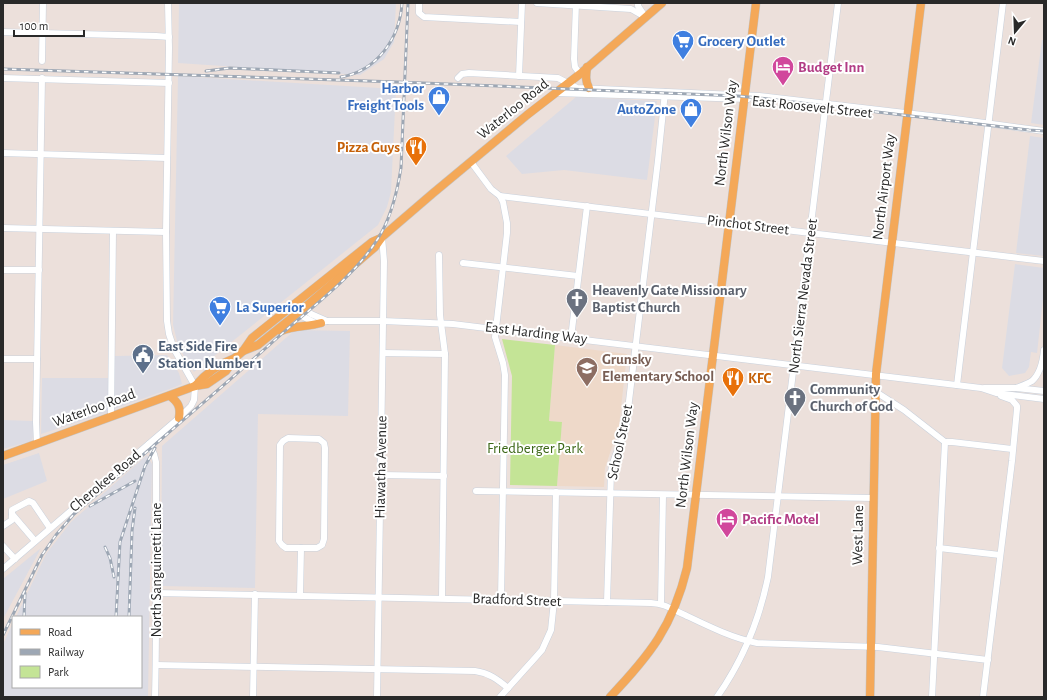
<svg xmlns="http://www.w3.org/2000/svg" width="1047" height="700" viewBox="0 0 1047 700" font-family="'Alegreya Sans',sans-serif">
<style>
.industrial{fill:#dcdce4}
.education{fill:#eed9c9}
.green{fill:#c4e496}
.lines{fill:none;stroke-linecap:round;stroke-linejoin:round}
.minor-casing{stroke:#c9d1dc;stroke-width:7}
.major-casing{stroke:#c3c3c3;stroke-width:9}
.minor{stroke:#fff;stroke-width:6}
.major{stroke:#f4a858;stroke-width:8}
.rail-casing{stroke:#9da7b4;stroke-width:3}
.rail{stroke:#fff;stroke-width:1.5;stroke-dasharray:4.5;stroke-linecap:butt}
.labels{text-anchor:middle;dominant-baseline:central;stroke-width:4;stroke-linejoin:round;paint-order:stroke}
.shop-label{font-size:15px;font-weight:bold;fill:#366cbe;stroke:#fff;text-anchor:start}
.hotel-label{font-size:15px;font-weight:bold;fill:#b23c85;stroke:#fff;text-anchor:start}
.street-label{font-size:15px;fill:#292929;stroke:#fff}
.food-label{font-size:15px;font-weight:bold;fill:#c56008;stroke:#fff;text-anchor:end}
.worship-label{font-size:15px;font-weight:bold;fill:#5b616d;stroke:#fff;text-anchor:start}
.service-label{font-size:15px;font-weight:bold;fill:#4e5e75;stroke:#fff;text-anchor:start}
.education-label{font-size:15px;font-weight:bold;fill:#785e54;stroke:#fff;text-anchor:start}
.park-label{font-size:15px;fill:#3d6818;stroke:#fff}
</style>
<rect width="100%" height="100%" fill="#ece0db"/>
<g class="industrial">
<polygon points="179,3 396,3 394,42 384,59 360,75 178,63"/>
<polygon points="1042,40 1044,40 1044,125 1031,123"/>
<polygon points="178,76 396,89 391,192 387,207 378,225 194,372 188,363 178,345 173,325"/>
<polygon points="576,97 657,101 647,180 564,170 522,174 506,156"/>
<polygon points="1030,136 1044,138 1044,256 1016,253"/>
<polygon points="1015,264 1044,268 1044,290 1037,353 1031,352 1029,367 1025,373 1009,376 1002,368"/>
<polygon points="295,330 350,331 348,416 258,414 255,588 161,586 162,446"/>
<polygon points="167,355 179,373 182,384 175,387 114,409 115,356"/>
<polygon points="42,378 108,378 108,412 41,434"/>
<polygon points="3,420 33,421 33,437 31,441 3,449"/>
<polygon points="39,453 47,481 3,499 3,465"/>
<polygon points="147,455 152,464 148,697 3,697 3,644 13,623 13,687 141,687 141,617 16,617 46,554 71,522"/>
<polygon points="41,548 3,619 3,579"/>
</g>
<polygon class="education" points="555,345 627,354 619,426 605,468 604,487 557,486 562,422 549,421"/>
<polygon class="green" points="502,339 555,345 549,421 562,422 557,486 510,485 512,376"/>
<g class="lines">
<g class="minor-casing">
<g id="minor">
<polyline points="419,3 419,13 424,17 521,22"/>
<polyline points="537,3 631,9 645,17"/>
<polyline points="576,3 574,59 575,67 580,74"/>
<polyline points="638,3 638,6 644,15"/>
<polyline points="3,32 156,36 169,37"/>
<polyline points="42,61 43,3"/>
<polyline points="519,76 522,3"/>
<polyline points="3,78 169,83"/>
<polyline points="458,78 462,74 469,73 558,78 577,88 759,96 948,118 1044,131"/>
<polyline points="556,93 748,99"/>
<polyline points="3,153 167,158"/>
<polyline points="471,162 491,189 500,196 503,202 507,223 507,233 495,337 503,363 505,375 501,599"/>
<polyline points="500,196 1044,261"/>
<polyline points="3,228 166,232"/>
<polyline points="439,255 440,315 445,354 442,598"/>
<polyline points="463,263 578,276"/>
<polyline points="3,270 39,270"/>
<polyline points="301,305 311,314 327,321"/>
<polyline points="298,308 302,316 315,323 327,321 383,321 453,324 981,388 996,393 1044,399"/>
<polyline points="571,338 587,206"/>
<polyline points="383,353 445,354"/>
<polyline points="3,359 37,359"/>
<polyline points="957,385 1003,3"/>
<polyline points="984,388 1016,388 1044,391"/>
<path d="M1016,388C1021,386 1027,384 1032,381C1040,374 1043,360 1044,350"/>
<polyline points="876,392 904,410 945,442"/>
<polyline points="111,416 113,231"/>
<polygon points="288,438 319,439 324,443 325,448 324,539 322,545 317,548 286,548 282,545 279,541 280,445 283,441"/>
<polyline points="945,442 952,442 1012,449"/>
<polyline points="37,444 36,422 42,78"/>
<path d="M149,444L154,454L156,462C156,541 157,619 155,697"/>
<polyline points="381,475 444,476"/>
<polyline points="476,491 873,498"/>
<polyline points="12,514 35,541"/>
<polyline points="3,526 12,520 12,510 29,501 33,503 50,528"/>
<polyline points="3,546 15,559"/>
<polyline points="939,548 1000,555"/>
<polyline points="3,569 179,418 191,406 194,400 195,386 174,349 169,334 167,321 166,232 169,48 168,3"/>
<path d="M156,593L651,603C666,604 671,609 685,615C708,626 732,638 757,643L878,647L988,660"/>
<polyline points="300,595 301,548"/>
<path d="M607,602L611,472C613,456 623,442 626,426L658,160L665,92"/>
<polyline points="661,604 663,495"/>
<path d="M156,665L475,671C489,673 497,679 508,688"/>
<polyline points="253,697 255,594"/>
<polyline points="377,697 384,261 382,237"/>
<polyline points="500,697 535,658 542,650 551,630 554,601 556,492"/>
<path d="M717,697C743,660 759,621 768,577L838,3"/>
<polyline points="932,697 945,442"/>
<polyline points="983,697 1012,461 1017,409 1017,406 1012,400 1001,396"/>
</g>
</g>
<g class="major-casing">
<g id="major">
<path d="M587,67C586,75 585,81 589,88"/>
<path d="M281,331C294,325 307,327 321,323"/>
<polyline points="243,351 258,345 304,308 375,247 382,237 432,194 527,115 580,74 662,3"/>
<path d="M195,386C206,373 219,364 235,358"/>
<path d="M170,396C178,402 181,407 179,418"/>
<polyline points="3,456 195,386 207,384 226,371 235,358 243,351 252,338 372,242 381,238"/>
<path d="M610,697C650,655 673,626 687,568L756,3"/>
<polyline points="870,697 876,374 921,3"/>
</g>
</g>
<use href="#minor" class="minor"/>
<use href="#major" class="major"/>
<g class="rail-casing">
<g id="rail">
<polyline points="3,69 398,82 738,96 759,98 1029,130 1044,131"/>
<polyline points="206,71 230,68 339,73"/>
<path d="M341,77C377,71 400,38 402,3"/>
<polyline points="90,506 135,481"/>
<polyline points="105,547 110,558 114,577"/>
<polyline points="24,617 25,593"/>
<polyline points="116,617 120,542 145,466 155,448"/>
<polyline points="129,617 132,531 135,508"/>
<path d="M3,635L42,555L56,535L74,514C94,497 114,480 134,463C184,419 235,376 285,331C317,303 354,276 377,240C391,219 397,193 401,168L408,3"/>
</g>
</g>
<use href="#rail" class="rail"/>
</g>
<defs>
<g id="supermarket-pin" transform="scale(1.15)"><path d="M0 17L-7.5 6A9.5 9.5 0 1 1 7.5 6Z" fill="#3f7fe0" stroke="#fff"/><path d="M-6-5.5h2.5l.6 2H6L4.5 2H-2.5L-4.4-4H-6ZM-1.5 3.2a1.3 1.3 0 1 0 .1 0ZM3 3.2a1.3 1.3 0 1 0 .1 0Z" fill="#fff"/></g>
<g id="hotel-pin" transform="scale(1.15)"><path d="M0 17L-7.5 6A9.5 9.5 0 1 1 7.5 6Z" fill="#d1479c" stroke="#fff"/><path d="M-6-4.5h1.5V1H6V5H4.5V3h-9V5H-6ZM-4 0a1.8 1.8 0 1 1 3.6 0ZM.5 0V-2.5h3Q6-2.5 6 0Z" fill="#fff"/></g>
<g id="shop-pin" transform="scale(1.15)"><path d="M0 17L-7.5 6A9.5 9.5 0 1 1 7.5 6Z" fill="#3f7fe0" stroke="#fff"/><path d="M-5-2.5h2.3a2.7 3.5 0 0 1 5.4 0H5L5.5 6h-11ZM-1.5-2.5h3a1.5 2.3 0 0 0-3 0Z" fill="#fff"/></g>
<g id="restaurant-pin" transform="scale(1.15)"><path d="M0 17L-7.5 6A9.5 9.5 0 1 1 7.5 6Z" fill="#e8710a" stroke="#fff"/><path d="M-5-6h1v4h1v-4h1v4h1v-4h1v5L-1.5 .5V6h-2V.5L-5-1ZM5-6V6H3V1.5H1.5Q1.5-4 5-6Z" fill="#fff"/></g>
<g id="church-pin" transform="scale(1.15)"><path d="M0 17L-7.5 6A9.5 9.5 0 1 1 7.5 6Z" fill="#6b7280" stroke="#fff"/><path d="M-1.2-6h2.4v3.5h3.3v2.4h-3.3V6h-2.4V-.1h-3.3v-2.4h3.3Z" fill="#fff"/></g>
<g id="civic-pin" transform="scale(1.15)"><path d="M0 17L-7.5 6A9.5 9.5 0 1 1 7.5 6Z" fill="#5c6f8a" stroke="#fff"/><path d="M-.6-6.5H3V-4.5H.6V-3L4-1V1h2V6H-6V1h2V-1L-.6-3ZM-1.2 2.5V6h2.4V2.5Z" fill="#fff"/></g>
<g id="school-pin" transform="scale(1.15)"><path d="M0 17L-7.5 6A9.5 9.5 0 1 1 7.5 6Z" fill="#8d6e63" stroke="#fff"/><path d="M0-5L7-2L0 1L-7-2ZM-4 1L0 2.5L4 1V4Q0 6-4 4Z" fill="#fff"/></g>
</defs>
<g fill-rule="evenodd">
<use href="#supermarket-pin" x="683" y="41"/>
<use href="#hotel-pin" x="783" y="67"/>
<use href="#shop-pin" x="439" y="97"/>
<use href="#shop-pin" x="691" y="109"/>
<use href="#restaurant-pin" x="416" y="147"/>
<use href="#church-pin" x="577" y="299"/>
<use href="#supermarket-pin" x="220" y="307"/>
<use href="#civic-pin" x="143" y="355"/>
<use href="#school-pin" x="587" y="368"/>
<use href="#restaurant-pin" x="733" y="378"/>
<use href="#church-pin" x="795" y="398"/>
<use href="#hotel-pin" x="727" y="519"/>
</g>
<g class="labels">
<g class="shop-label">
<text x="698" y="41">Grocery Outlet</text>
<text x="424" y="88" text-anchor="end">Harbor<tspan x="424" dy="17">Freight Tools</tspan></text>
<text x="676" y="109" text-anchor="end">AutoZone</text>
<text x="236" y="307">La Superior</text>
</g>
<g class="hotel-label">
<text x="798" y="67">Budget Inn</text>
<text x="742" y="519">Pacific Motel</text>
</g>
<g class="street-label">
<text transform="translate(812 107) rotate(6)">East Roosevelt Street</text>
<text transform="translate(513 109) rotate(-39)">Waterloo Road</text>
<text transform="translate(726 133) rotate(-83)">North Wilson Way</text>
<text transform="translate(884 187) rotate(-83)">North Airport Way</text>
<text transform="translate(748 225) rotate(7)">Pinchot Street</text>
<text transform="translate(803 296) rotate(-83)">North Sierra Nevada Street</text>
<text transform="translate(536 333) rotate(7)">East Harding Way</text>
<text transform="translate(94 408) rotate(-20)">Waterloo Road</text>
<text transform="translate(620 442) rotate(-78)">School Street</text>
<text transform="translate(687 455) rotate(-83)">North Wilson Way</text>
<text transform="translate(381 467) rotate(-89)">Hiawatha Avenue</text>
<text transform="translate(105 481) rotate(-40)">Cherokee Road</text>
<text transform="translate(858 535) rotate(-89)">West Lane</text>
<text transform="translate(156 570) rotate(-90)">North Sanguinetti Lane</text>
<text transform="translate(517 600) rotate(2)">Bradford Street</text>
</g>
<g class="food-label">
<text x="400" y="147">Pizza Guys</text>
<text x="748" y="378" text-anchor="start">KFC</text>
</g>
<g class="worship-label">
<text x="592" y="290">Heavenly Gate Missionary<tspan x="592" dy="17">Baptist Church</tspan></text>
<text x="810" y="389">Community<tspan x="810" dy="17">Church of God</tspan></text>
</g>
<g class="service-label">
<text x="158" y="346">East Side Fire<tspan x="158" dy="17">Station Number 1</tspan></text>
</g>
<g class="education-label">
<text x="602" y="359">Grunsky<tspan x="602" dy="17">Elementary School</tspan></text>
</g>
<g class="park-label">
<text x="535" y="448">Friedberger Park</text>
</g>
</g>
<rect width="1047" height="700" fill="none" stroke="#292929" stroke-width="8"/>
<rect x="12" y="616" width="130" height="72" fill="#ffffff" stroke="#a9a9a9"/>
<rect x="20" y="629" width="20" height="6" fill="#f4a858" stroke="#a9a9a9"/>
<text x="48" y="636" font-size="12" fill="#292929">Road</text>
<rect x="20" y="649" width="20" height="6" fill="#9da7b4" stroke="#a9a9a9"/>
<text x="48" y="656" font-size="12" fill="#292929">Railway</text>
<rect x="20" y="666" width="20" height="12" fill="#c4e496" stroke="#a9a9a9"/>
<text x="48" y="676" font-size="12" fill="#292929">Park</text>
<g transform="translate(1015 32) rotate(199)" stroke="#ffffff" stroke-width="3" paint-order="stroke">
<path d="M0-3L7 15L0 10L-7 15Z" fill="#292929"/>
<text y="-6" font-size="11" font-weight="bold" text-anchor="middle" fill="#292929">N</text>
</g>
<path d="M14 30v6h70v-6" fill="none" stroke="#292929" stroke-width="2"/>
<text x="20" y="30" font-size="12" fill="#292929" stroke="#ffffff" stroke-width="3" paint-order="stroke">100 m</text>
</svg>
